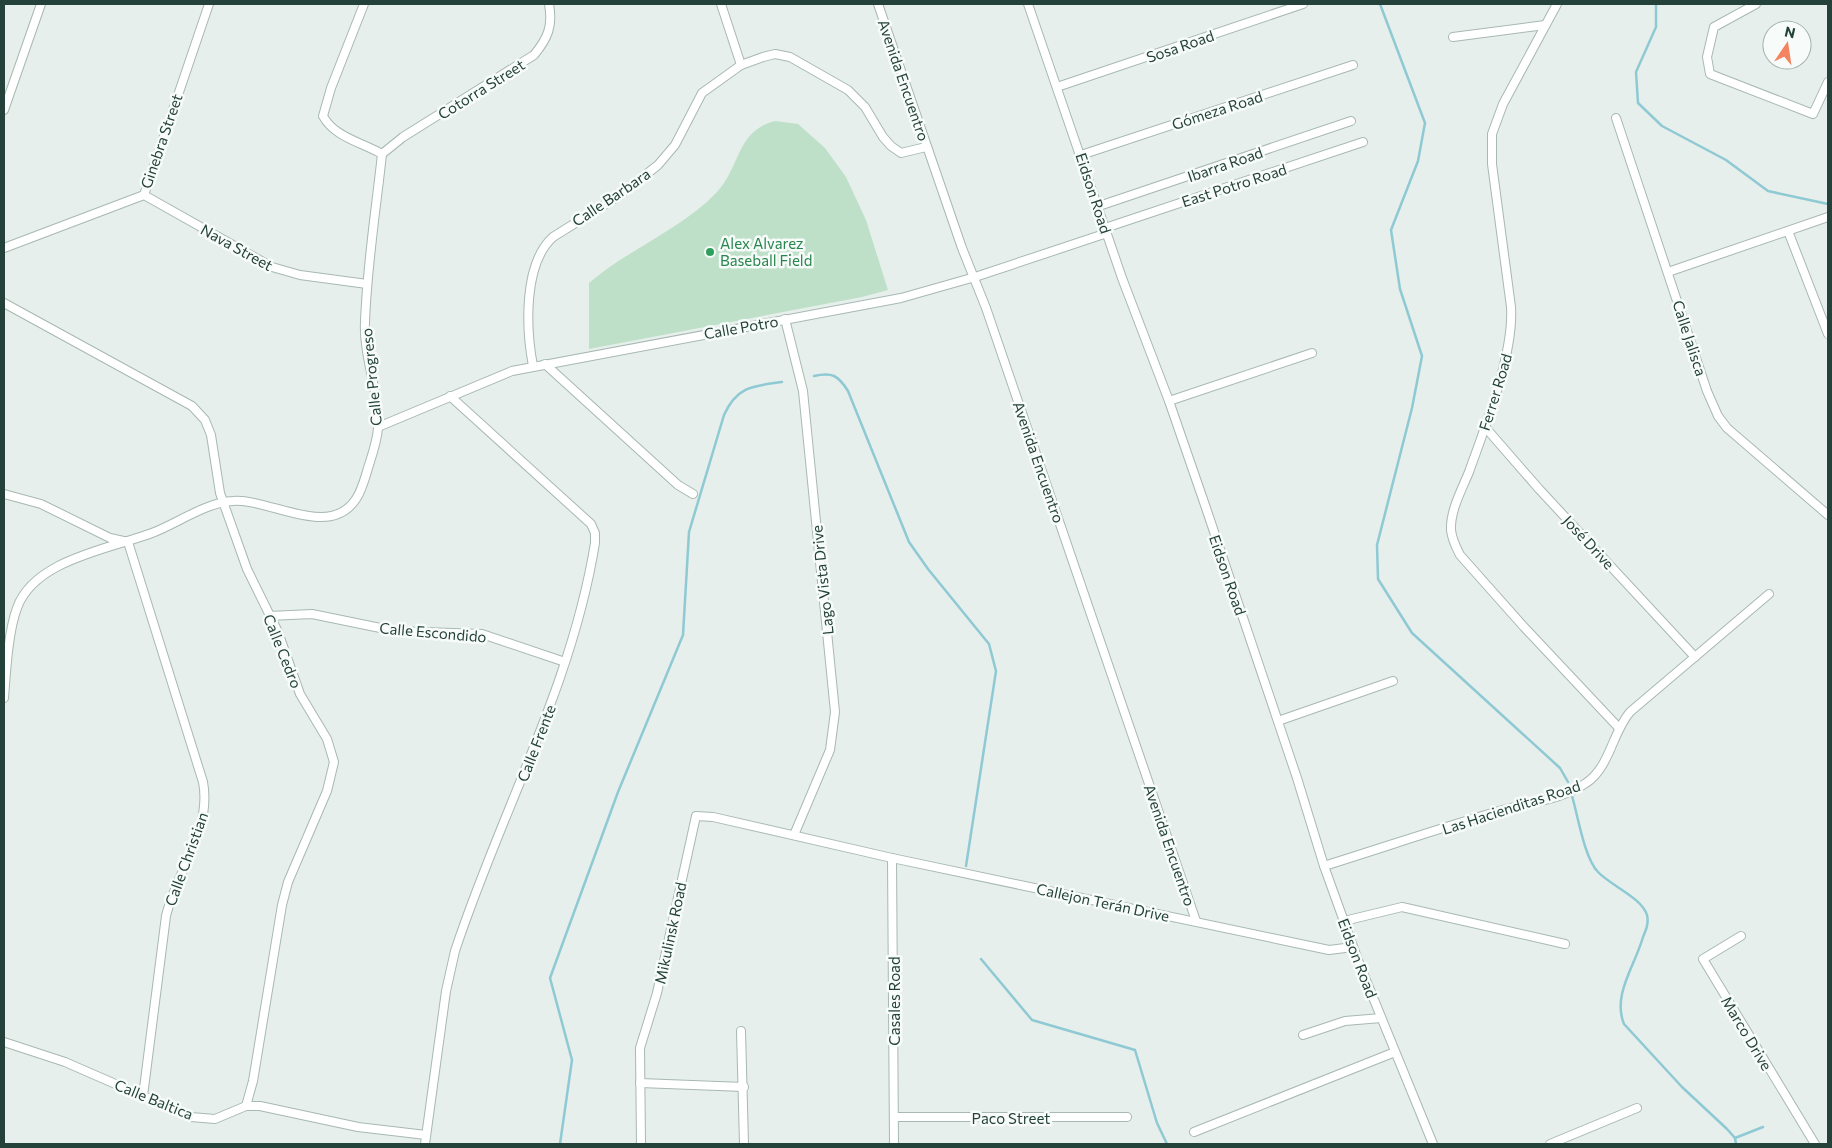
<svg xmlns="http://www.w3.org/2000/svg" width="1832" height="1148" viewBox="0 0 1832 1148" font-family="Commissioner,sans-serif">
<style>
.green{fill:#bfe0c8}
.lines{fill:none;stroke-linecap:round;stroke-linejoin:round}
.stream{stroke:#8ec9d4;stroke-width:2.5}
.minor-casing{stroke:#a8b8b2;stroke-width:10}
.minor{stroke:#fff;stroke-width:8}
.leisure-dot{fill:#2e9e5b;stroke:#f7fbf9;stroke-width:2}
.labels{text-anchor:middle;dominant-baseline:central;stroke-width:5;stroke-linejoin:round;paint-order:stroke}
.street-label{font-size:15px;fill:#24423a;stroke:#f7fbf9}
.leisure-label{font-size:15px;fill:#27864d;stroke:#f7fbf9;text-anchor:start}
</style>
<rect width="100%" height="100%" fill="#e6efeb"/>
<path class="green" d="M775,121L798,124L825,148L846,177L866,220L888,290L862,297L589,349V283C628,249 681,230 717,192C741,166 736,131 775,121Z"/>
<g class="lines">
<g class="stream">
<polyline points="1380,4 1425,123 1418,161 1391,230 1400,289 1422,356 1412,408 1377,545 1378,579 1412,633 1560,768 1568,782"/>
<polyline points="1656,4 1656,27 1636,72 1638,103 1662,126 1726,160 1768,191 1828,204"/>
<path d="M814,376C832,372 838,375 848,391L909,542L928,569L989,644L996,671L966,866"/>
<path d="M1572,796C1578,816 1584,857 1598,872C1610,885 1642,898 1647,915C1649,923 1646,930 1643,937C1635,966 1612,995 1624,1024L1682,1087L1727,1129L1735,1138L1736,1144"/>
<polyline points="981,959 1032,1020 1135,1050 1157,1123 1167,1144"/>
<polyline points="1735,1138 1763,1127"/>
<path d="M560,1144L572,1060L550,978L618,792L683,635L689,532L724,415C737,386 753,386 782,382"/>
</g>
<g class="minor-casing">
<g id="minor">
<polyline points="721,4 741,65"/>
<polyline points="878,4 962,248 986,308 1196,921"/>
<polyline points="1028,4 1122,278 1169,401 1206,508 1297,778 1324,866 1359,963 1433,1144"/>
<path d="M1557,4L1503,104L1492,134V164L1511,307C1514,354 1485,427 1469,472C1462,489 1450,511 1451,530C1452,540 1456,547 1460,555L1524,627L1619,728"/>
<polyline points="1756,4 1714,27 1707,57 1710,74 1813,114 1828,82"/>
<polyline points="1453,37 1545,25"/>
<polyline points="1057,87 1303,4"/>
<polyline points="4,110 41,4"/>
<polyline points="1616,118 1707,391 1718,416 1727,428 1828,515"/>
<path d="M382,154L403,137L534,55C548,38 553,26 549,4"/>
<polyline points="1081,155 1353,65"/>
<polyline points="144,195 272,267 300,275 367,284"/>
<polyline points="1099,206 1351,121"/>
<polyline points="1105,228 1363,142"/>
<polyline points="1788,231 1828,334"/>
<polyline points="4,248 144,195 209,4"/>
<polyline points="1668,272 1828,217"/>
<polyline points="4,303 192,406 205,420 211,435 220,493 247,569 278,632 300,694 327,739 334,762 327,791 288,882 282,905 253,1081 246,1106"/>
<polyline points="785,319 803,391 835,712 830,750 794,835"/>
<polyline points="545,364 678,485 693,494"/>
<path d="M533,366C526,329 523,264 553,237L620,195L658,165L675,145L702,93L741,65L763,57L775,54L790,57L848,90L865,107L883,137L891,146L901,153L926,147"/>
<polyline points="1169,401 1312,353"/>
<polyline points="378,427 512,371 901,298 975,277 1107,233"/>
<polyline points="1485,427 1539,489 1695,657"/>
<path d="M4,494L41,504L110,538L128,542L203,782C212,829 177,871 166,916L143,1096"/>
<polyline points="269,616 312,614 395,631 482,634 565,662"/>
<path d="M4,698C6,673 8,632 17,608C34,560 109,549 152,533C176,524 207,502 233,501C270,498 329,540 356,499C362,490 365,478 368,468C372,455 377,442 378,428C380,395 363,355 365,322C367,265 376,210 382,154C363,143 334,137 323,116L331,88L364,4"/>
<polyline points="1278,721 1393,681"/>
<polyline points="892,858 894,1144"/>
<path d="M1324,866C1382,848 1440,828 1499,811C1527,803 1562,800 1586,783C1610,767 1612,733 1630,712L1769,594"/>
<polyline points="1344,921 1402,907 1565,944"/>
<polyline points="1741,936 1703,959 1815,1144"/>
<polyline points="741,1031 744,1144"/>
<polyline points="1303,1035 1345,1021 1381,1018"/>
<polyline points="4,1042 65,1062 191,1117 215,1119 246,1106 260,1106 358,1127 426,1135"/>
<polyline points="640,1083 744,1087"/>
<polyline points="894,1117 1127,1117"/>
<polyline points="1194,1132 1395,1052"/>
<path d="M425,1144L446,991L455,951C500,814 572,686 595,543V533L591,524L450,396"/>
<polyline points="641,1144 640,1048 657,993 696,816 713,817 892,858 1329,950 1353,947"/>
<polyline points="1550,1144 1637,1108"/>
</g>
</g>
<use href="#minor" class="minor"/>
</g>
<circle class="leisure-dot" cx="710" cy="252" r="5"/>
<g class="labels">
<g class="street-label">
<text transform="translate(1180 46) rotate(-19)">Sosa Road</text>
<text transform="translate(904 80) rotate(71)">Avenida Encuentro</text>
<text transform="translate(481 89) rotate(-32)">Cotorra Street</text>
<text transform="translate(1217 110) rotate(-18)">Gómeza Road</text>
<text transform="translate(161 141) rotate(-71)">Ginebra Street</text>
<text transform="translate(1225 164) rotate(-19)">Ibarra Road</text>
<text transform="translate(1234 185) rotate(-18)">East Potro Road</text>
<text transform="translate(1094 193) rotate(72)">Eidson Road</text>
<text transform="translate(611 197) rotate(-34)">Calle Barbara</text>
<text transform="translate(237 247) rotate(29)">Nava Street</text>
<text transform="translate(741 327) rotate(-10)">Calle Potro</text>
<text transform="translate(1690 338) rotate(72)">Calle Jalisca</text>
<text transform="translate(371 377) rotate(-96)">Calle Progreso</text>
<text transform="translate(1495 392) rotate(-73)">Ferrer Road</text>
<text transform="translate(1039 462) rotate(71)">Avenida Encuentro</text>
<text transform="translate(1589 542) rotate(47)">José Drive</text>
<text transform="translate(1228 575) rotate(71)">Eidson Road</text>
<text transform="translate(822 580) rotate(-96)">Lago Vista Drive</text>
<text transform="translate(433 632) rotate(5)">Calle Escondido</text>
<text transform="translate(283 651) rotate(68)">Calle Cedro</text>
<text transform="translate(536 743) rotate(-69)">Calle Frente</text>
<text transform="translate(1511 807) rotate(-18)">Las Hacienditas Road</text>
<text transform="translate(1170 845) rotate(71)">Avenida Encuentro</text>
<text transform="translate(186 859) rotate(-70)">Calle Christian</text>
<text transform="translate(1103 902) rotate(12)">Callejon Terán Drive</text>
<text transform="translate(670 933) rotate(-78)">Mikulinsk Road</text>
<text transform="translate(1358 958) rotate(69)">Eidson Road</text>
<text transform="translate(894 1001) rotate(-90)">Casales Road</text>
<text transform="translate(1747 1033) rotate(59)">Marco Drive</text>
<text transform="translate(154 1099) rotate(22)">Calle Baltica</text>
<text x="1011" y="1118">Paco Street</text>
</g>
<g class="leisure-label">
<text x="720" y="243">Alex Alvarez<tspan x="720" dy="17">Baseball Field</tspan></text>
</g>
</g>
<rect width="1832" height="1148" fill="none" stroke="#24423a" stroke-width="10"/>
<g transform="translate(1787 45) rotate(13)"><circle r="24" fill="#f7fbf9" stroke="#a3b1ad"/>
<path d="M0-4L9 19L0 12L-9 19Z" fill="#f4845f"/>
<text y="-8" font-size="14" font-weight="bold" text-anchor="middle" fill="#24423a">N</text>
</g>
</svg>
